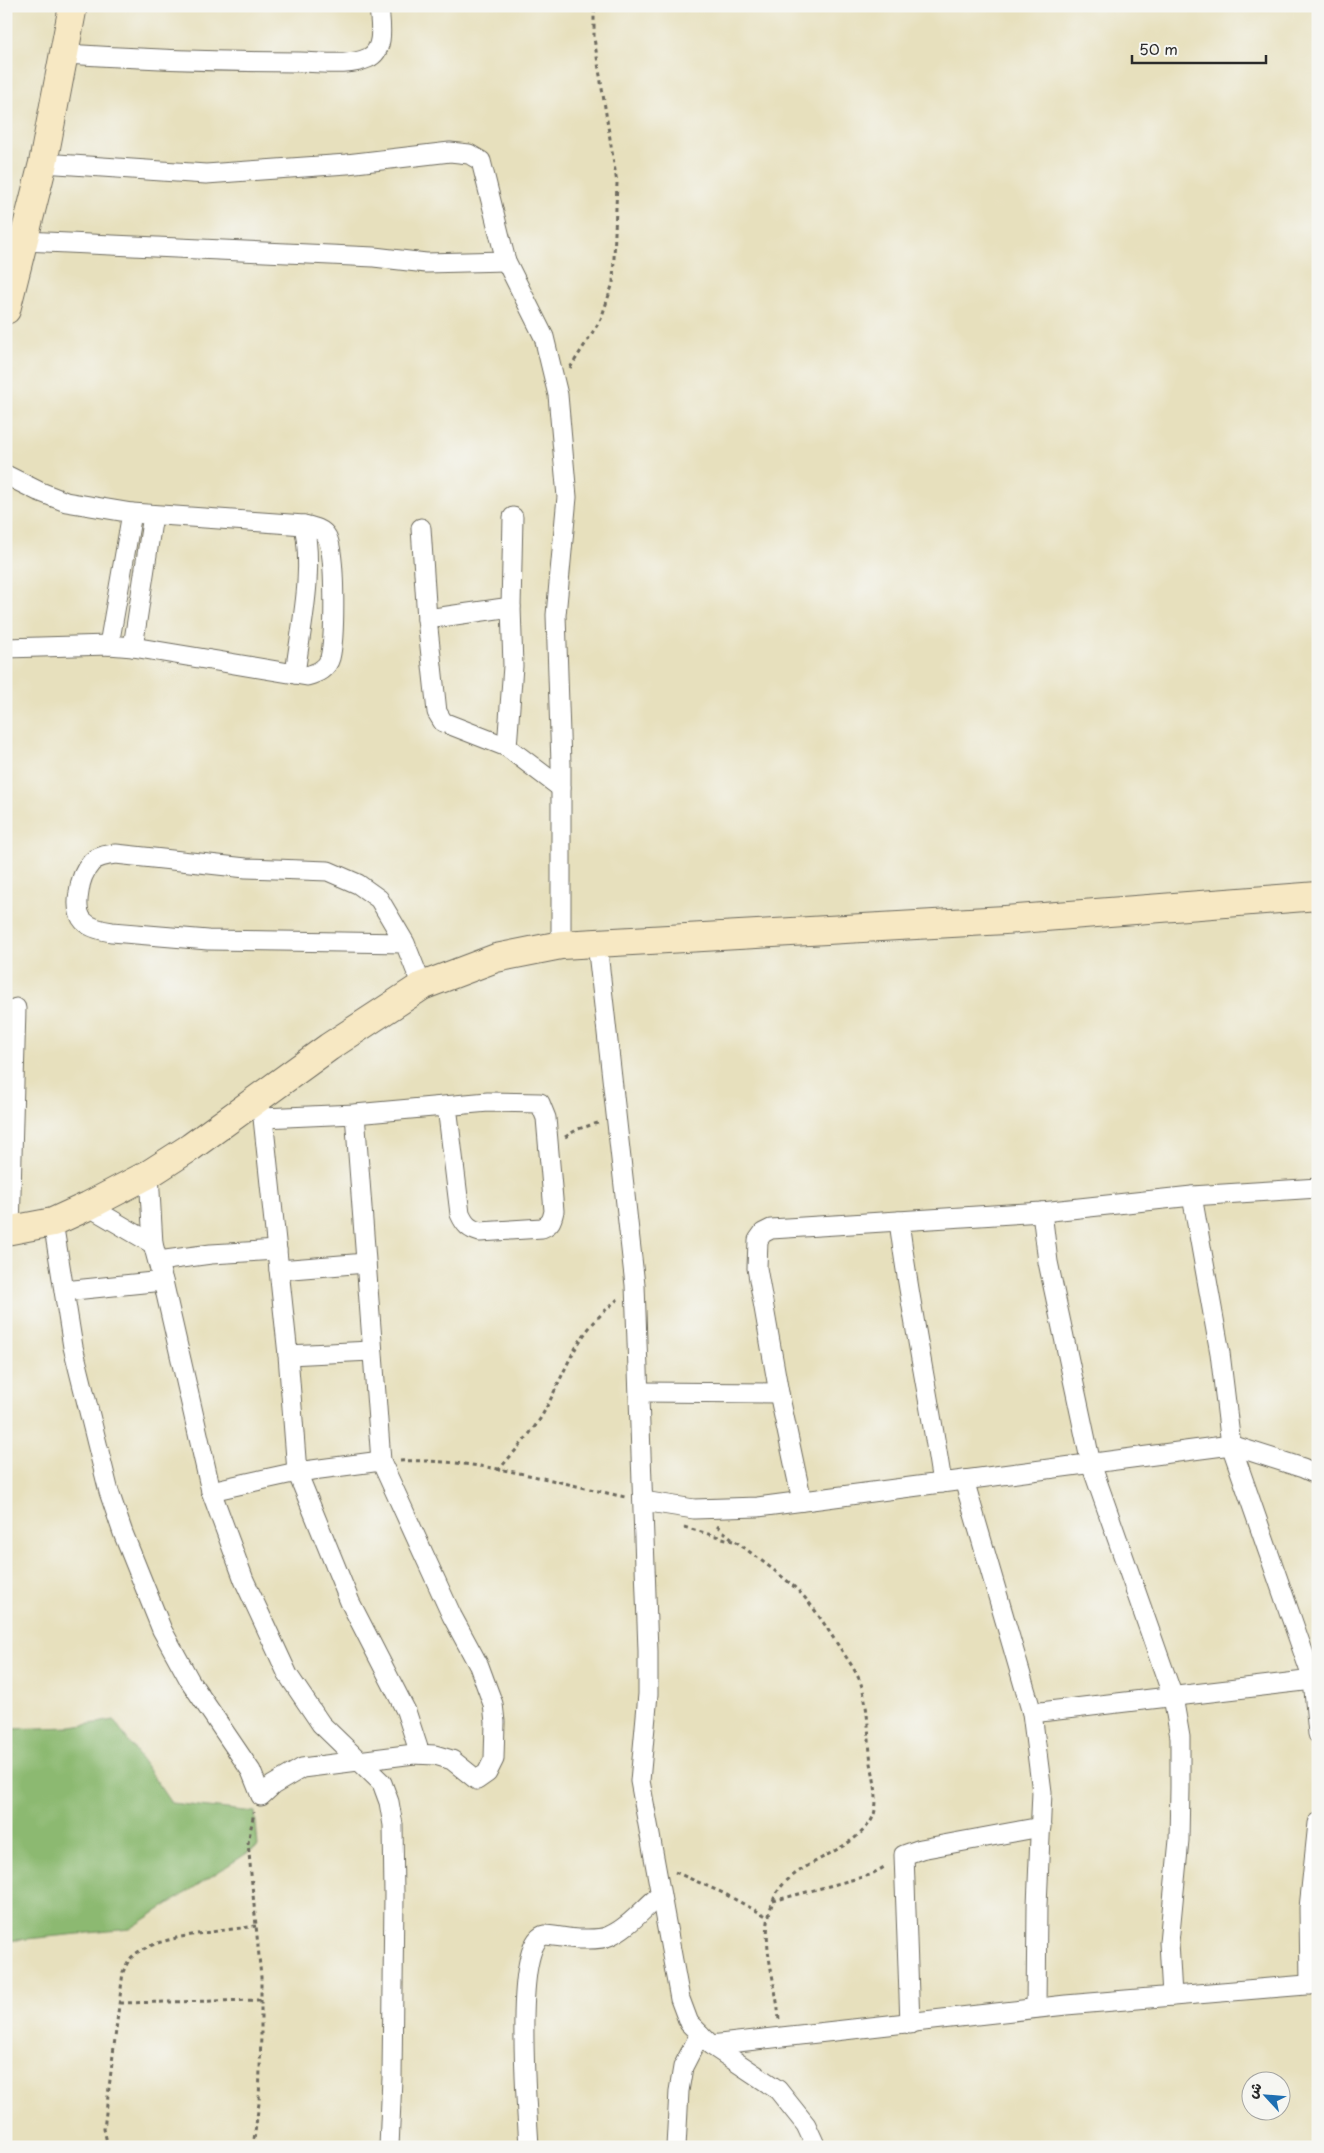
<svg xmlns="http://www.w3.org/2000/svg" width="1324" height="2153" viewBox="0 0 1324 2153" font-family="'Playpen Sans','Playpen Sans Arabic',sans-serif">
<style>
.forest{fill:#8cb971;stroke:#5c724e}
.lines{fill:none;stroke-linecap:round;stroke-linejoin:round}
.street-casing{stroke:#6d6a5e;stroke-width:21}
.secondary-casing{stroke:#6d6a5e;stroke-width:30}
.path{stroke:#6d6a5e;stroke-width:3;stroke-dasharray:4 4;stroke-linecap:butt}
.street{stroke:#fff;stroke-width:19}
.secondary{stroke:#f7e8c3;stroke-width:28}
</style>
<rect width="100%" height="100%" fill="#f6f6f2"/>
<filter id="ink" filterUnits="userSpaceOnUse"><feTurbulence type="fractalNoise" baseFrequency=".02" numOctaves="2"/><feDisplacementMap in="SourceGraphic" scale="10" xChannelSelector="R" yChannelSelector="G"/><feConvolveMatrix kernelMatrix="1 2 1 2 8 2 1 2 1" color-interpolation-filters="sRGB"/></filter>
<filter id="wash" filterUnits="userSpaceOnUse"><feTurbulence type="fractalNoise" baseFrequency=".0096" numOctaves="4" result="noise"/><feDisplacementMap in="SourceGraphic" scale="20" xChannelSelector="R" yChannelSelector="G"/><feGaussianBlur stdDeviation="1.12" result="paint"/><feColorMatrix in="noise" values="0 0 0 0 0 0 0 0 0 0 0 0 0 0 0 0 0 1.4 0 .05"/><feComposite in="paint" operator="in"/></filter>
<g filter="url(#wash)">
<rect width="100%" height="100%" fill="#e7e0bd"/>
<polygon class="forest" points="114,1720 171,1803 255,1812 258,1846 130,1929 6,1941 6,1729 72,1727"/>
</g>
<g filter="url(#ink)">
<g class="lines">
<g class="street-casing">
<g id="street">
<path d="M65,54C143,59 221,62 300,62C321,62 348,67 368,58C386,50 380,22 379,6"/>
<polyline points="43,163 206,174 347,164 450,152 469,154 481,161 506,261 544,337 558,395 567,497 556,615 561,764 561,945"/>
<polyline points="24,241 374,257 426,263 506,261"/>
<path d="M6,475L38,491L66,502L132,513L304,525C313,527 323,529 327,537C336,554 335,638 330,658C327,669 317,673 307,676L133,647L109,645L6,648"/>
<polyline points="421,528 427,619 437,712 443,722 507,747 561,788"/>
<polyline points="427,619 511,607"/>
<polyline points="109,645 132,513"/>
<polyline points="133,647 153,515"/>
<path d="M295,674C301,626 314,573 304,525"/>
<polyline points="507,747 513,666 511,607 513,517"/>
<path d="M405,943L208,940L112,932C85,928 74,920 79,892C80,882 84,871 91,863C97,856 107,855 116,854L246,868L328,871L358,884L379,899L405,943L422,986"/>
<polyline points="597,943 635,1285 648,1651 648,1694 640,1781 680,1999 689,2023 711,2045 778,2090 806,2125 816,2147"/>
<polyline points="260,1106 263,1118 288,1355 297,1472 350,1602 406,1711 420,1754"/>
<path d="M355,1114L488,1102L540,1103L546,1118L554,1211C552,1220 551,1224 542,1228L480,1232C469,1229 465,1225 460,1214L447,1106"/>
<polyline points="149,1174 153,1244 163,1281 211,1491 244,1580 288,1675 321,1724 382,1783 389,1802 393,1825 394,1895 392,2078 389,2147"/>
<polyline points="88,1206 153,1244"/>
<polyline points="1042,1212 1048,1262 1091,1464 1173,1697 1180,1737 1180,1788 1179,1840 1169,1942 1172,1996"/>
<path d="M899,1221C910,1309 929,1395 942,1483"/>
<polyline points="53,1222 73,1347 109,1492 123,1533 162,1630 190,1681 251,1771 261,1796 273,1785 302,1768 414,1754 435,1755 452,1760 477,1780 487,1773 494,1759 495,1722 493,1704 479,1666 452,1616 381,1461 355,1114 263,1118"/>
<polyline points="10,1230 16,1008"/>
<polyline points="158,1261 211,1254 277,1250"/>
<polyline points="279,1270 366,1263"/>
<polyline points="64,1291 163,1281"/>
<polyline points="288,1355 371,1351"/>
<polyline points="640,1392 779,1393"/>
<polyline points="964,1480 1032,1713 1042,1792 1037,1905 1036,2008"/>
<polyline points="211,1491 297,1472 381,1461"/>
<polyline points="643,1501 694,1509 758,1507 1231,1445 1303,1468 1318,1475"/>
<polyline points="802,1501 779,1393 757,1268 758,1240 763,1233 771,1229 1042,1212 1192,1196 1318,1188"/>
<polyline points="1313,1680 1318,1734"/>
<polyline points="1032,1713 1313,1680 1231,1445 1220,1353 1192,1196"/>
<polyline points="1310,1985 1309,1908 1318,1823"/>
<polyline points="910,2024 904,1855 921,1849 1041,1827"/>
<polyline points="711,2045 1066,2005 1318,1984"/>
<path d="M529,2147C528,2119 511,1940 545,1935C551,1935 570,1939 579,1939C588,1939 601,1940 609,1936C628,1928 644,1908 660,1895"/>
<polyline points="676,2147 679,2091 683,2067 700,2034"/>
</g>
</g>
<g class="secondary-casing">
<g id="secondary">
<polyline points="6,310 43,163 73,6"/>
<polyline points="6,1231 53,1222 88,1206 149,1174 191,1147 329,1047 422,986 496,958 561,945 1005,920 1318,896"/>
</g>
</g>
<g class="path">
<polyline points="570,368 601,319 613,283 617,183 594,38 594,6"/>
<polyline points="565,1137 578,1129 601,1122"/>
<path d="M400,1461C476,1458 551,1481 625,1497"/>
<path d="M498,1471C514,1451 534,1432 545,1410C571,1361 573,1337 618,1299"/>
<path d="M717,1526C741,1547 768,1564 792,1585C811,1601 824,1624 838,1645C846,1657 858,1673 862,1687C869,1711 868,1739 871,1763C874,1781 882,1809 868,1825C844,1856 785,1865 773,1901C758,1942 777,1980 779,2021"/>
<polyline points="684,1527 733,1541"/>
<polyline points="675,1872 723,1893 768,1917"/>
<polyline points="773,1901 870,1875 886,1866"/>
<polyline points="120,2003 261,2000"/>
<path d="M108,2147L104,2129L123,1972C126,1966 128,1960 133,1956C156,1935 225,1931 256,1926"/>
<polyline points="253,2147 259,2103 261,2034 261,1977 248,1843 254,1812"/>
</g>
<use href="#street" class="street"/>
<use href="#secondary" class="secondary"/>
</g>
</g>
<rect width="1324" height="2153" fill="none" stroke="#f6f6f2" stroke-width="25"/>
<g transform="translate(1266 2096) rotate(296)"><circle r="24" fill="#f6f6f2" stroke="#a5a5a2"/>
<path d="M0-4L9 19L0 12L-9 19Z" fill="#1f6fb2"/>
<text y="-8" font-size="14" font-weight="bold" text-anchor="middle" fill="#2b2b2b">ش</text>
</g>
<path d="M1132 55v8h134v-8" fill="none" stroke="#2b2b2b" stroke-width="2.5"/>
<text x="1139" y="55" font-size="15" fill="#2b2b2b" stroke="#f6f6f2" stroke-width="4" paint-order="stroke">50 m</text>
</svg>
